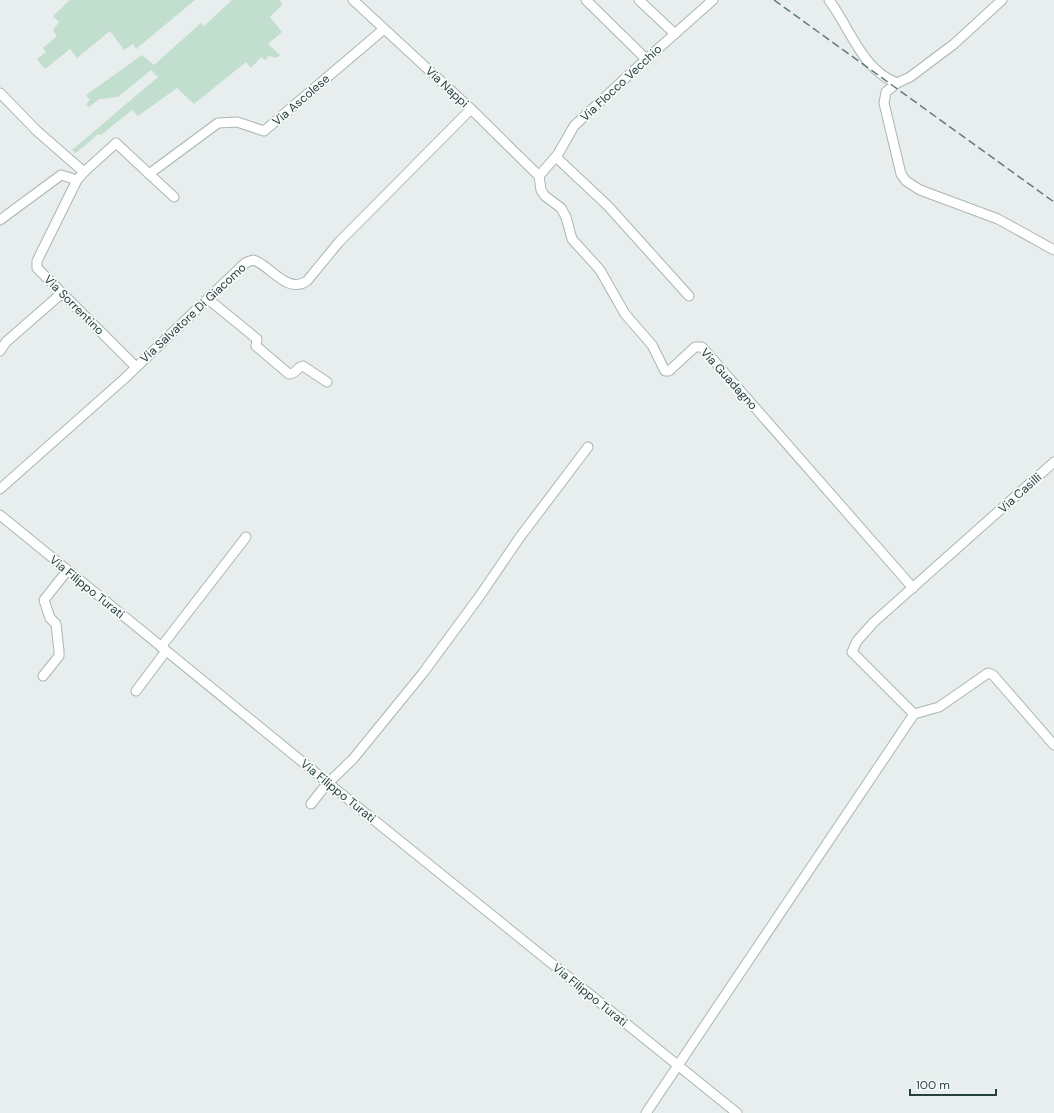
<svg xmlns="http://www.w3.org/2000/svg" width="1054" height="1113" viewBox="0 0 1054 1113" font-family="'DM Sans',sans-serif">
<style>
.green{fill:#c1decf}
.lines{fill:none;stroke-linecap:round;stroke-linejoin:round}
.minor-casing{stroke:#a9b6b5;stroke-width:11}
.minor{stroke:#fff;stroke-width:9}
.rail{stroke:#617b79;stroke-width:1.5;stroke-dasharray:8 4;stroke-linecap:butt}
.labels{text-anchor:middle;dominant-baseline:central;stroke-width:3.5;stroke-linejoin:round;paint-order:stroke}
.street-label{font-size:12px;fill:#26403e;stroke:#f7fbfa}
</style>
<rect width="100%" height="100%" fill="#e7eeed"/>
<g class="green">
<polygon points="70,0 195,0 136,49 133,44 124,50 110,31 77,58 70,49 45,69 37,59 46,52 43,48 57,36 53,30 59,22 53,16"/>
<polygon points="232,0 280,0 282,5 270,17 282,32 268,44 280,55 277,58 269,56 265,60 261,57 251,68 246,62 194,104 177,88 138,116 132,110 101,135 98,134 76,153 72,150 158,77 151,70 118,97 99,99 89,107 86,104 90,100 86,95 142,55 154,65 201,23 204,26"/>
</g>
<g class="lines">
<g class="minor-casing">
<g id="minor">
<polyline points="353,0 471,109 539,176"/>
<polyline points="586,0 646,59"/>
<polyline points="639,0 675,34"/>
<path d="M829,0C850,28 862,70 897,83L910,77L954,44L1002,0"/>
<polyline points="897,83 886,92 884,103 901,174 906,181 920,190 998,219 1054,250"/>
<polyline points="0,93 37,131 84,172 77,180 37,261 37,268 136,367"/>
<polyline points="556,157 608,206 689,296"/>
<polyline points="84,172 116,143 174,197"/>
<polyline points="149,174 218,123 237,122 264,131 384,29"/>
<polyline points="539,176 541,190 545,196 561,208 566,217 572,239 600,270 625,314 652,345 665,371 669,371 695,347 702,347 913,588"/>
<polyline points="539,176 558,154 574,126 633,71 713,0"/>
<polyline points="0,220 61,175 77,180"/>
<path d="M208,299L257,339L256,346L289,374C295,375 297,367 303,366L327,382"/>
<polyline points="0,351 6,342 62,293"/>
<path d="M0,489L124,379L245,263L253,260L256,261C272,268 288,294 307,281L339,242L471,109"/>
<polyline points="0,515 338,791 737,1113"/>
<polyline points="161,647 246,537"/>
<polyline points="43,676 59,656 59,651 56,624 50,618 44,600 67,571"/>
<polyline points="136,691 166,651"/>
<polyline points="914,714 852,652 857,641 874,622 1054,462"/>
<polyline points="311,804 326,785 353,759 423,673 479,597 520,537 588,447"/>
<polyline points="646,1113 914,714 939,707 988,673 993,675 1054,745"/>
</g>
</g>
<use href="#minor" class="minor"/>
<polyline class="rail" points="774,0 1054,202"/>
</g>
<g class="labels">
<g class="street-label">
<text transform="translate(621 83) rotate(-43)">Via Flocco Vecchio</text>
<text transform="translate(447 87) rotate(43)">Via Nappi</text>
<text transform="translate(301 100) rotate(-41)">Via Ascolese</text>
<text transform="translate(74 305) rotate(45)">Via Sorrentino</text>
<text transform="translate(193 313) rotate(-43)">Via Salvatore Di Giacomo</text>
<text transform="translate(729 379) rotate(48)">Via Guadagno</text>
<text transform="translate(1020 493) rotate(-42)">Via Casilli</text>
<text transform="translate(87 587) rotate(39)">Via Filippo Turati</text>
<text transform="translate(338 791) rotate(39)">Via Filippo Turati</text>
<text transform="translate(590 995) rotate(39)">Via Filippo Turati</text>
</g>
</g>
<path d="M910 1089v6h86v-6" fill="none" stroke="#26403e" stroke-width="2"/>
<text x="916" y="1089" font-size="12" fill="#26403e" stroke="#f7fbfa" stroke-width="3" paint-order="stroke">100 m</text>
</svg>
